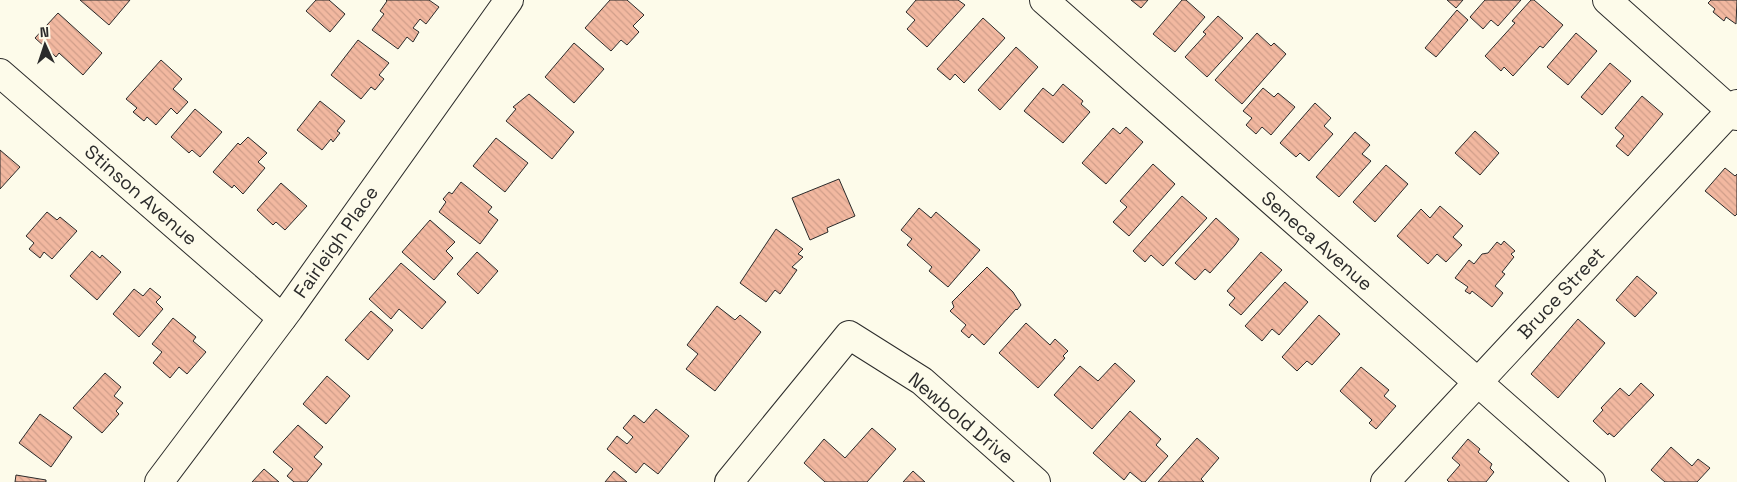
<svg xmlns="http://www.w3.org/2000/svg" width="1737" height="482" viewBox="0 0 1737 482" font-family="'Space Grotesk',sans-serif">
<style>
.building{fill:url(#building-back-hatch);stroke:#2b2b2b}
.lines{fill:none;stroke-linecap:round;stroke-linejoin:round}
.minor-casing{stroke:#2b2b2b;stroke-width:30}
.minor{stroke:#fdfbea;stroke-width:28}
.labels{text-anchor:middle;dominant-baseline:central;stroke-width:4;stroke-linejoin:round;paint-order:stroke}
.street-label{font-size:19px;fill:#2b2b2b;stroke:#fdfbea}
</style>
<defs>
<pattern id="building-back-hatch" width="6" height="6" patternUnits="userSpaceOnUse" patternTransform="scale(1.25)"><rect width="6" height="6" fill="#f2b8a0"/><path d="M-1 5l2 2M0 0l6 6M5-1l2 2" fill="none" stroke="#d09e8a"/></pattern>
</defs>
<rect width="100%" height="100%" fill="#fdfbea"/>
<g class="building">
<polygon points="80,0 130,0 109,25"/>
<polygon points="316,0 329,0 345,14 330,32 306,11"/>
<polygon points="386,0 429,0 439,7 426,24 420,19 413,28 419,32 413,42 407,37 398,49 372,30 384,14 380,11 387,1"/>
<polygon points="610,0 627,0 644,15 633,26 639,32 627,45 621,40 611,51 585,28"/>
<polygon points="916,0 958,0 965,5 927,47 907,29 915,20 906,12"/>
<polygon points="1131,0 1148,0 1141,8"/>
<polygon points="1182,0 1186,0 1205,17 1175,52 1153,34"/>
<polygon points="1447,0 1463,0 1456,8"/>
<polygon points="1485,0 1521,0 1498,26 1491,20 1483,29 1470,17"/>
<polygon points="1531,0 1534,0 1563,25 1543,48 1540,46 1513,76 1504,67 1501,71 1485,56 1515,23 1512,21"/>
<polygon points="1711,0 1737,0 1736,24 1726,17 1724,21 1713,12 1715,9 1708,3"/>
<polygon points="1457,10 1468,20 1436,57 1425,48"/>
<polygon points="58,13 102,53 83,75 59,53 56,57 35,38"/>
<polygon points="1218,16 1243,38 1207,77 1185,57 1206,34 1203,32"/>
<polygon points="983,18 1005,38 964,83 955,74 950,80 937,69"/>
<polygon points="1257,33 1271,46 1274,43 1286,54 1242,104 1215,80"/>
<polygon points="1576,33 1597,51 1568,85 1547,67"/>
<polygon points="358,40 389,63 379,75 384,79 375,90 371,87 361,99 331,75"/>
<polygon points="574,43 604,69 574,103 545,77"/>
<polygon points="1016,47 1038,67 1000,110 978,90"/>
<polygon points="161,60 182,79 173,89 188,102 177,114 171,108 156,125 147,117 144,121 133,112 137,108 126,99"/>
<polygon points="1610,63 1631,81 1602,115 1581,97"/>
<polygon points="1063,84 1083,101 1081,104 1090,112 1063,143 1024,111 1043,88 1053,96"/>
<polygon points="1263,88 1274,97 1278,93 1295,107 1271,135 1262,127 1256,134 1246,125 1252,118 1243,111"/>
<polygon points="529,94 574,132 552,159 506,121 516,109 513,107"/>
<polygon points="1642,96 1663,114 1628,156 1616,146 1624,136 1615,128"/>
<polygon points="320,101 345,121 337,131 340,133 333,142 331,139 322,150 297,130"/>
<polygon points="1315,103 1331,118 1324,126 1333,134 1309,161 1300,153 1296,157 1280,143"/>
<polygon points="195,109 222,132 200,157 192,150 189,153 171,137"/>
<polygon points="1126,127 1143,142 1106,184 1082,163 1113,128 1120,134"/>
<polygon points="1475,131 1499,153 1480,175 1455,153"/>
<polygon points="1355,132 1370,145 1362,154 1371,161 1339,197 1316,177"/>
<polygon points="248,137 267,153 258,162 265,168 243,194 234,185 232,188 213,172 238,143 240,145"/>
<polygon points="496,138 528,163 505,192 473,166"/>
<polygon points="0,150 20,167 0,189"/>
<polygon points="1153,164 1175,184 1129,236 1113,222 1127,207 1120,201"/>
<polygon points="1386,165 1408,184 1375,222 1353,202"/>
<polygon points="1725,168 1735,176 1737,174 1737,214 1735,216 1705,191"/>
<polygon points="839,179 855,216 827,228 828,232 810,240 792,198"/>
<polygon points="461,182 492,207 488,212 498,220 480,244 439,212 446,202 443,199 449,192 452,194"/>
<polygon points="281,183 307,206 285,230 276,222 273,225 257,210"/>
<polygon points="1182,196 1207,218 1163,266 1151,255 1145,262 1133,251"/>
<polygon points="1440,206 1463,226 1453,237 1462,245 1446,262 1437,254 1428,264 1397,236 1421,209 1430,218"/>
<polygon points="919,208 931,218 936,212 980,250 948,287 929,271 932,267 907,245 912,239 901,230"/>
<polygon points="47,212 57,220 60,217 77,231 52,259 44,252 40,258 29,249 34,243 26,236"/>
<polygon points="1216,218 1239,239 1235,245 1210,273 1205,269 1195,280 1175,263"/>
<polygon points="430,220 455,242 446,251 453,258 434,280 402,252"/>
<polygon points="776,229 803,249 798,254 803,257 792,267 797,270 780,294 775,290 766,302 740,283"/>
<polygon points="1504,241 1515,251 1511,254 1514,257 1502,272 1505,274 1495,286 1503,293 1492,307 1472,291 1470,294 1465,291 1468,287 1455,278 1469,260 1474,264 1482,254 1488,253 1497,242 1501,245"/>
<polygon points="92,251 100,258 102,255 121,272 97,300 70,276"/>
<polygon points="477,252 498,271 478,294 457,274"/>
<polygon points="1261,252 1282,270 1241,315 1229,305 1235,298 1227,291"/>
<polygon points="401,263 446,302 422,329 399,309 391,319 369,299"/>
<polygon points="987,267 1013,292 1021,305 1017,310 1016,309 984,345 972,334 969,338 961,331 966,325 950,311 954,307 952,302"/>
<polygon points="1637,276 1657,293 1635,317 1616,300"/>
<polygon points="1285,282 1308,302 1279,335 1272,329 1262,341 1245,326"/>
<polygon points="150,288 161,297 156,302 163,309 139,337 113,314 134,289 143,296"/>
<polygon points="717,306 735,320 740,315 761,332 715,391 686,369 698,354 687,345"/>
<polygon points="371,311 393,330 368,360 345,340"/>
<polygon points="1319,315 1340,334 1312,365 1307,361 1297,371 1282,357"/>
<polygon points="173,318 196,337 193,341 206,352 187,374 179,367 170,378 153,363 162,352 152,344"/>
<polygon points="1578,319 1605,343 1558,398 1531,374"/>
<polygon points="1026,323 1050,345 1055,339 1068,351 1063,356 1065,358 1038,388 999,353"/>
<polygon points="1115,363 1135,381 1092,429 1054,395 1080,366 1098,381"/>
<polygon points="1361,367 1389,390 1384,396 1396,406 1376,429 1369,423 1372,420 1340,391"/>
<polygon points="105,373 121,387 114,396 123,403 116,411 119,414 102,433 73,408"/>
<polygon points="327,376 350,396 326,424 303,404"/>
<polygon points="1641,383 1654,395 1614,437 1609,433 1608,435 1593,421 1603,410 1601,408 1620,388 1629,396"/>
<polygon points="656,409 689,436 658,474 644,463 636,473 607,449 617,436 627,444 633,437 623,428 634,415 644,423"/>
<polygon points="1130,411 1161,439 1156,445 1168,456 1145,482 1142,482 1130,472 1124,480 1093,453"/>
<polygon points="40,414 72,437 51,467 19,443"/>
<polygon points="298,425 323,447 314,457 322,464 307,482 294,482 287,476 293,469 273,452"/>
<polygon points="872,428 896,449 867,482 825,482 804,463 824,439 845,458"/>
<polygon points="1197,438 1219,458 1201,479 1204,482 1158,482"/>
<polygon points="1468,439 1480,449 1478,452 1492,464 1490,468 1494,472 1486,482 1449,482 1447,480 1460,465 1452,458"/>
<polygon points="1671,447 1692,466 1698,459 1710,468 1697,482 1665,482 1651,470"/>
<polygon points="264,469 279,482 252,482"/>
<polygon points="614,471 627,482 605,482"/>
<polygon points="913,471 925,482 903,482"/>
<polygon points="16,475 46,480 46,482 15,482"/>
</g>
<g class="lines">
<g class="minor-casing">
<g id="minor">
<polyline points="1044,0 1591,482"/>
<polyline points="1607,0 1737,116"/>
<polyline points="0,73 282,318"/>
<polyline points="159,482 289,309 509,0"/>
<polyline points="729,482 849,335 922,381 1036,482"/>
<polyline points="1385,482 1737,104"/>
</g>
</g>
<use href="#minor" class="minor"/>
</g>
<g class="labels">
<g class="street-label">
<text transform="translate(141 195) rotate(41)">Stinson Avenue</text>
<text transform="translate(1317 241) rotate(41)">Seneca Avenue</text>
<text transform="translate(336 242) rotate(-55)">Fairleigh Place</text>
<text transform="translate(1561 293) rotate(-47)">Bruce Street</text>
<text transform="translate(961 418) rotate(40)">Newbold Drive</text>
</g>
</g>
<g transform="translate(45 45) rotate(357)" stroke="#fdfbea" stroke-width="4" paint-order="stroke">
<path d="M0-4L9 19L0 12L-9 19Z" fill="#2b2b2b"/>
<text y="-8" font-size="14" font-weight="bold" text-anchor="middle" fill="#2b2b2b">N</text>
</g>
</svg>
